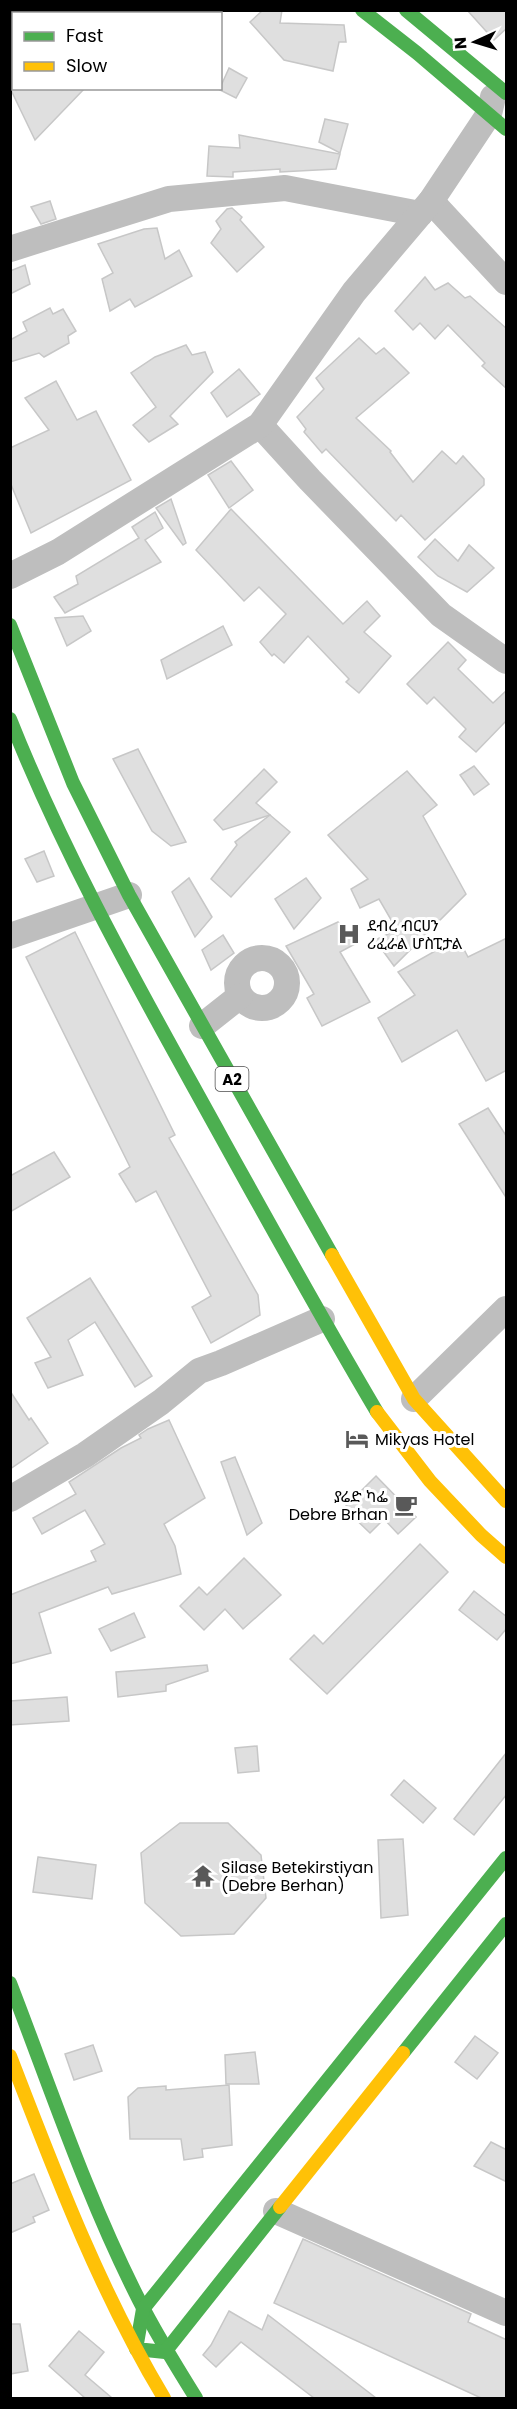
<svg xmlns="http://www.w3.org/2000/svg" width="517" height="2409" viewBox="0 0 517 2409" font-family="Poppins,'Noto Sans Ethiopic',sans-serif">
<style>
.building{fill:#dfdfdf;stroke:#c7c7c7;stroke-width:1.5}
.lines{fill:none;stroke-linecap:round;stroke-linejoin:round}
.street{stroke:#bebebe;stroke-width:26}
.fast{stroke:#4caf50;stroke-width:14}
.slow{stroke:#ffc107;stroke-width:14}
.labels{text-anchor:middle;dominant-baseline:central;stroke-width:6;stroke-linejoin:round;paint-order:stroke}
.shield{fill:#fff;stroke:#4c4c4c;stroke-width:1.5}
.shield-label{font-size:15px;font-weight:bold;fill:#000}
.poi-label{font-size:16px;fill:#000;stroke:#fff;text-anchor:start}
</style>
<rect width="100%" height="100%" fill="#fff"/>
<g class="building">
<polygon points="263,10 282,10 280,23 344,25 346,42 339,42 333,71 284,60 250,22"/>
<polygon points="467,10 507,10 507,28 494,40"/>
<polygon points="229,68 247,78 236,98 218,89 220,88"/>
<polygon points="10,88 85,88 35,140"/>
<polygon points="325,119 348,124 340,153 319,142"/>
<polygon points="239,135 340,154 336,169 280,172 280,169 233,172 233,177 207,176 209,146 240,148"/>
<polygon points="50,201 56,219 41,224 31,207"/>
<polygon points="232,208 242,217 240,220 264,247 237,272 211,243 221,229 216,221 227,209"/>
<polygon points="157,228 165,259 179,250 192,276 135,307 130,299 110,311 102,279 113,273 98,244 144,229"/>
<polygon points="25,265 30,284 10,294 10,271"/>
<polygon points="425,277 435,290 448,283 465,298 470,296 507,329 507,389 482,366 485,363 448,325 435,339 420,323 413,330 395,311"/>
<polygon points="50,308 53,314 63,309 76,331 68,336 69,343 44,357 39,353 10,362 10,340 27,331 23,322"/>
<polygon points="359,338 376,354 384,348 409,373 356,418 391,451 390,452 413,482 442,451 456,464 463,456 484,479 484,485 425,540 401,515 396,521 326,449 322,453 304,432 306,429 297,417 324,389 316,378"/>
<polygon points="186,345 192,355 205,352 213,372 170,416 178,424 149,442 133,425 156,407 131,373 155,357"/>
<polygon points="239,369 260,394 227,417 211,393"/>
<polygon points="56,381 77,420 96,411 131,480 31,533 10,482 10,448 49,430 25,398"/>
<polygon points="231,461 253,490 229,508 208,475"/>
<polygon points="171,499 186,543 183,545 156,508"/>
<polygon points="231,509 343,624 367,601 380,616 364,632 391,656 359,693 346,682 349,679 308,636 284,663 274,654 272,656 260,642 286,614 259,587 244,601 196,550"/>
<polygon points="155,512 163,528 145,540 161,562 65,613 54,597 78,584 76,576 139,538 132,527"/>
<polygon points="435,539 458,561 469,545 494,568 467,592 438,576 418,557"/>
<polygon points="83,616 91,631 67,646 55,618"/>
<polygon points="223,626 232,645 167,679 161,660"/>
<polygon points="448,642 466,660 458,669 493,703 507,690 507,720 476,752 459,737 466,729 434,697 427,704 407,684"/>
<polygon points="138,749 186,842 171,846 152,831 113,759"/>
<polygon points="474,766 489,784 474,795 460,775"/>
<polygon points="264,769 277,782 256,803 270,815 223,830 214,820"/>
<polygon points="407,771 437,805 423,816 466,894 394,966 375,940 397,930 379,899 360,908 351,889 368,879 328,835"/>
<polygon points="270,815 290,832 231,897 211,879 237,845 235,842"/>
<polygon points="44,851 54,876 37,882 25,859"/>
<polygon points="189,878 212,917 195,937 172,892"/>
<polygon points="306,878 321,898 294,929 275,899"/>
<polygon points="338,922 355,944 340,952 370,1002 322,1026 307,998 314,994 286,946"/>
<polygon points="75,932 175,1135 169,1138 258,1295 260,1315 211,1343 192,1307 211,1296 156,1191 136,1202 119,1174 130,1167 26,957"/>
<polygon points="223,935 234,953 211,970 202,950"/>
<polygon points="458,938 468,957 507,938 507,1070 486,1081 457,1030 402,1062 378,1018 415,995 398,972"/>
<polygon points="488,1108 507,1137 507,1199 459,1124"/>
<polygon points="54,1152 70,1177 10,1212 10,1176"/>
<polygon points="90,1278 152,1376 135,1387 95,1322 68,1340 83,1375 48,1388 35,1363 51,1357 27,1318"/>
<polygon points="10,1391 29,1420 31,1418 48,1443 10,1469"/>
<polygon points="169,1420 205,1498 164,1524 175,1546 181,1574 112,1594 108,1587 39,1613 51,1653 10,1664 10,1595 96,1561 91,1551 105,1544 85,1510 42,1534 33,1518 76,1494 69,1482 121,1448 141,1438 139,1435 148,1429"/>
<polygon points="235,1457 262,1523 247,1535 221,1462"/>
<polygon points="376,1476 416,1517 398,1534 384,1519 370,1533 344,1508"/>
<polygon points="420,1544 448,1572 327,1694 290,1659 314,1635 323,1644"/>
<polygon points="244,1558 281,1595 243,1629 225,1609 204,1630 180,1606 199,1587 207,1595"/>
<polygon points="474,1591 507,1617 507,1628 497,1640 459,1610"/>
<polygon points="134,1613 145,1637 111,1651 99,1629"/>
<polygon points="207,1665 208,1671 166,1685 166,1691 118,1697 116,1672"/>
<polygon points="67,1697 69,1721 10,1725 10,1701"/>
<polygon points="257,1746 259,1771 238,1773 235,1748"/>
<polygon points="507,1752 507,1794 474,1835 454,1819"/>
<polygon points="404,1780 436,1808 423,1823 391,1795"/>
<polygon points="180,1823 228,1823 261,1855 266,1898 234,1934 181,1936 145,1903 141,1853"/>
<polygon points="403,1839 408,1915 381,1918 378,1840"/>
<polygon points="38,1857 96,1865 92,1899 33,1892"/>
<polygon points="475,2036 498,2053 477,2079 455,2062"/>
<polygon points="93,2045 102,2071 74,2080 65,2054"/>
<polygon points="255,2052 259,2084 226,2084 225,2055"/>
<polygon points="229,2085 232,2145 202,2149 203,2157 184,2160 181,2139 130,2139 128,2097 138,2088 166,2086 166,2090"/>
<polygon points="491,2142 507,2150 507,2182 474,2166"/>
<polygon points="34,2174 49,2210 33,2217 35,2222 10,2233 10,2184"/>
<polygon points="303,2239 471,2314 468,2322 507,2340 507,2398 481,2398 274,2303"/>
<polygon points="229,2311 262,2330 268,2315 376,2398 314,2398 241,2342 216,2367 203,2355 211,2345"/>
<polygon points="10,2324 20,2324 28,2371 10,2374"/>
<polygon points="79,2331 104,2352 85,2375 112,2398 85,2398 49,2366"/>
</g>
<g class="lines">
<g class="street">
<polyline points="431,201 506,282"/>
<polyline points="10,249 169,199 285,188 420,214"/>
<polyline points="260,425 310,480 441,615 506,661"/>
<polyline points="10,576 58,552 260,425 354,292 431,201 489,114 493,97"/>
<polyline points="10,936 129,895"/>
<circle cx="262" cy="983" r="25"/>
<polyline points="202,1026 240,996"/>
<polyline points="414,1399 506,1309"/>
<polyline points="10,1499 85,1455 161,1402 199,1371 221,1363 322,1319"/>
<polyline points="276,2211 506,2313"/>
</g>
<g class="fast">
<polyline points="362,10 417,53 506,129"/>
<polyline points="406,10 506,93"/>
<polyline points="10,625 73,783 129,895 332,1255"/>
<path d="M10,719C60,845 126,965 192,1084C253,1194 313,1304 377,1412"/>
<path d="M10,1983C51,2089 87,2198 139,2300C156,2334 176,2366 196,2398"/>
<polyline points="403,2053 506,1924"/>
<polyline points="280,2207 165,2352 136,2349 143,2309 506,1858"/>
</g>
<g class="slow">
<polyline points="332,1255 414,1399 506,1501"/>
<polyline points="377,1412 430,1481 481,1535 506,1557"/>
<path d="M10,2056C55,2173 99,2290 164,2398"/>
<polyline points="280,2207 403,2053"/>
</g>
</g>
<defs>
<g id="hospital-bare" transform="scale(1.8)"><path d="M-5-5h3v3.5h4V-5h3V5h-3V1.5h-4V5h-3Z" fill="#595959" stroke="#fff" stroke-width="2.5" paint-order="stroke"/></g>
<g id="hotel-bare" transform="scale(1.8)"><path d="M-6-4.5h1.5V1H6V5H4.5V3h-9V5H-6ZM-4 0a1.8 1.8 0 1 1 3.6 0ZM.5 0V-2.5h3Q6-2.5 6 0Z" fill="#595959" stroke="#fff" stroke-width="2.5" paint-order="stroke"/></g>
<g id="cafe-bare" transform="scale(1.8)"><path d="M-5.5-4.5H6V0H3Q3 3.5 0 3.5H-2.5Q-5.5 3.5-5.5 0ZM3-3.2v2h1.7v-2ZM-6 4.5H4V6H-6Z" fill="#595959" stroke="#fff" stroke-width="2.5" paint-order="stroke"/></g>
<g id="temple-bare" transform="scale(1.8)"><path d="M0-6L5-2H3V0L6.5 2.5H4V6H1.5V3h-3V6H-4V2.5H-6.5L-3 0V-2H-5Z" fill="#595959" stroke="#fff" stroke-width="2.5" paint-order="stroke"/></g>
</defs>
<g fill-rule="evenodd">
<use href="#hospital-bare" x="349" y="934"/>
<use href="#hotel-bare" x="357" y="1439"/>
<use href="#cafe-bare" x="406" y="1505"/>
<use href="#temple-bare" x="203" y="1876"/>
</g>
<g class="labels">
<rect class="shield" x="215.5" y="1067" width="33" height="24" rx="4.5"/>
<g class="shield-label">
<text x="232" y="1079">A2</text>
</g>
<g class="poi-label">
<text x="367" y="925">ደብረ ብርሀን<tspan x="367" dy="18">ሪፈራል ሆስፒታል</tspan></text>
<text x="375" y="1439">Mikyas Hotel</text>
<text x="388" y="1496" text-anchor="end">ያሬድ ካፌ<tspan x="388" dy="18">Debre Brhan</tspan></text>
<text x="221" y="1867">Silase Betekirstiyan<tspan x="221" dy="18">(Debre Berhan)</tspan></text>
</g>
</g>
<rect width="517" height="2409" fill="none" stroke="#000000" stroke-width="24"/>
<rect x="12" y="12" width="210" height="78" fill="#ffffff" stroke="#999999" stroke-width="1.5"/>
<rect x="24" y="32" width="30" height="9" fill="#4caf50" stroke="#999999" stroke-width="1.5"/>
<text x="66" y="42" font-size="18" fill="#000000">Fast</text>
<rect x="24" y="62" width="30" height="9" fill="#ffc107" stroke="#999999" stroke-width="1.5"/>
<text x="66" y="72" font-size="18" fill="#000000">Slow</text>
<g transform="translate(475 42) rotate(266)" stroke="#ffffff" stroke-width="4.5" paint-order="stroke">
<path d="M0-4.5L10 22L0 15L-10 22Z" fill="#000000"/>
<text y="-9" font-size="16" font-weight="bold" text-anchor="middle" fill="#000000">N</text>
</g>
</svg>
